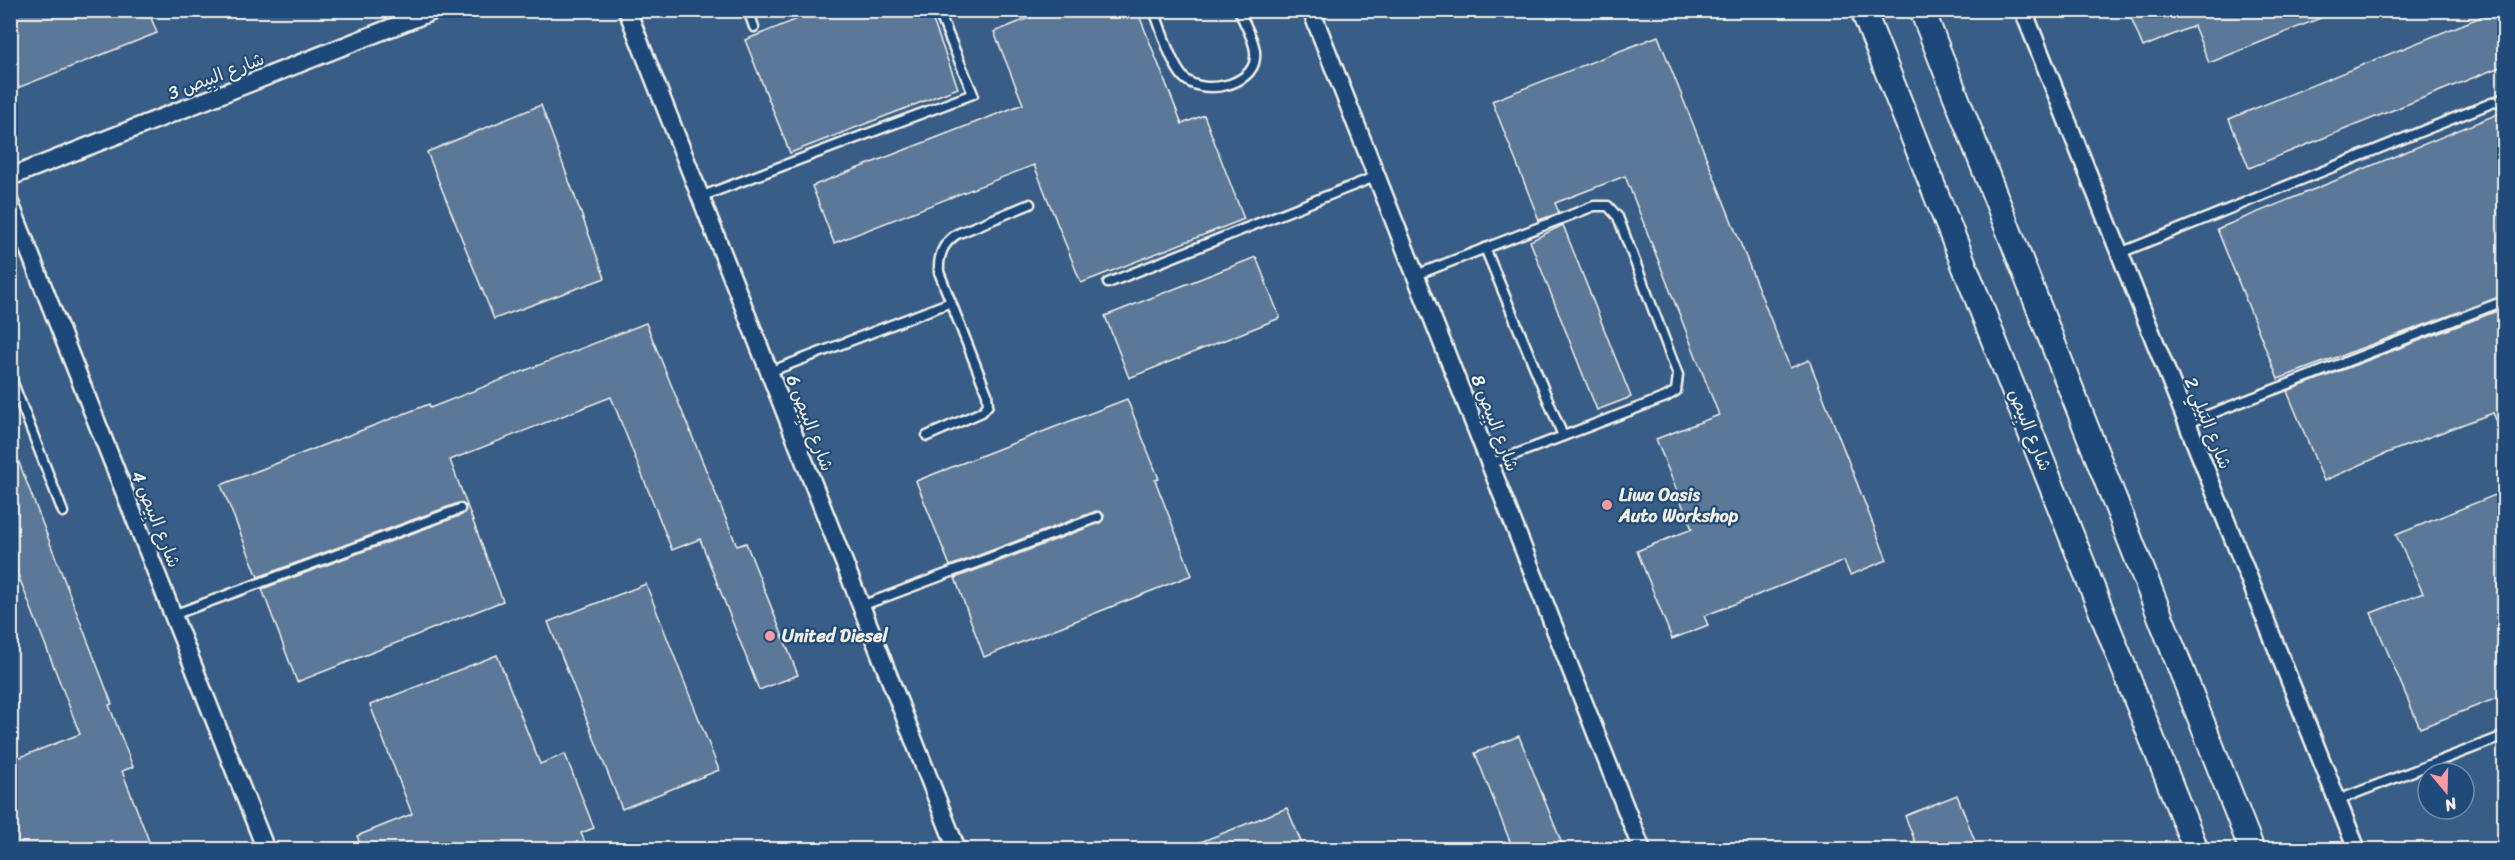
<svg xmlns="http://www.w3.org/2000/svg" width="2515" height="860" viewBox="0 0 2515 860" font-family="Sriracha,'Playpen Sans Arabic',sans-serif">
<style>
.built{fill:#375d86;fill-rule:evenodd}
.building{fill:#5b7899;stroke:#f4f1e8;stroke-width:1.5}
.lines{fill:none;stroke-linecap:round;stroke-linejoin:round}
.lane-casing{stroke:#f4f1e8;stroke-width:13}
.street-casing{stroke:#f4f1e8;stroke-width:21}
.secondary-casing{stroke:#f4f1e8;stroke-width:28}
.lane{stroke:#1f4a7a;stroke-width:8}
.street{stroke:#1f4a7a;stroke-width:16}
.secondary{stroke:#1f4a7a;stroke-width:24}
.poi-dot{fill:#ff9aa2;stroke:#1f4a7a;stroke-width:2}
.labels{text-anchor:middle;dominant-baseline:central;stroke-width:4.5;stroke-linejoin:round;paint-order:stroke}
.street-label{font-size:18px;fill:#f4f1e8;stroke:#1f4a7a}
.poi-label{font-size:18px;font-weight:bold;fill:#f4f1e8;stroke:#1f4a7a;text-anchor:start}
</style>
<rect width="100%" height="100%" fill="#28517e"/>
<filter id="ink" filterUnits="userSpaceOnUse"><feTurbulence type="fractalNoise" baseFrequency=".0167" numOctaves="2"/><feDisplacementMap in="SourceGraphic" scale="12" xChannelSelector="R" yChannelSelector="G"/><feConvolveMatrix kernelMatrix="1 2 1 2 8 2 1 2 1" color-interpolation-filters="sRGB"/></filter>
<g filter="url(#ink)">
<path class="built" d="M10,11H2504V849H11ZM2428,773H2464V809H2428Z"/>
<g class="building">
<polygon points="10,10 148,10 157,33 10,91"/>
<polygon points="820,10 929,10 958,88 790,153 745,40"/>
<polygon points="1049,10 1137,10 1182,124 1204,115 1244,219 1081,283 1034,165 834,243 812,186 1023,104 994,32"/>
<polygon points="2128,10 2338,10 2338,11 2209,63 2194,26 2143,47"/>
<polygon points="2498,10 2505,10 2505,65 2249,168 2229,119"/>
<polygon points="1658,36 1790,368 1809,360 1887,560 1850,575 1844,561 1704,616 1708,625 1672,639 1637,551 1692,529 1656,439 1719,415 1625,176 1555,203 1559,213 1539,220 1492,101"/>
<polygon points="541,105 605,278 494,319 427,152"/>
<polygon points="2505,111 2505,295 2278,379 2217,229"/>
<polygon points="1563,225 1631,397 1597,410 1530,241"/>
<polygon points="1256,257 1280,318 1129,378 1105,316"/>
<polygon points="2505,308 2505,439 2493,413 2387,453 2324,481 2287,391"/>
<polygon points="646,323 737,546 746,543 798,675 759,690 700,539 672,550 611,397 450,460 503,601 297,682 262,589 462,515 466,506 458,503 258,577 221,485 429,404 430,408"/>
<polygon points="1127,399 1159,479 1155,480 1192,575 984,657 955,578 1100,523 1104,515 1096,511 950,566 916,481"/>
<polygon points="10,439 112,704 109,705 133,767 122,771 152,849 10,849 10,761 80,734 10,554"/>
<polygon points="2505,491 2505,695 2420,728 2371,613 2423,593 2396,535"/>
<polygon points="646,584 719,770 622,809 548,622"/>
<polygon points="497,655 540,764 565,754 594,828 581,833 588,849 362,849 357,836 412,814 370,705"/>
<polygon points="1519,736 1564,849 1513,849 1475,753"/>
<polygon points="1957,795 1978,849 1918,849 1905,816"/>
<polygon points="1287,808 1304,849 1185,849 1185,848"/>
</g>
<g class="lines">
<g class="lane-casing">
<g id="lane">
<polyline points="748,10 754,27"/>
<path d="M1154,10C1161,29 1171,64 1184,78C1202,96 1253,86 1255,58C1257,43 1244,24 1239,10"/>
<polyline points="700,197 973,94 938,10"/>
<polyline points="1485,248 1563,436"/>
<polyline points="2120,253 2504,98"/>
<polyline points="1416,275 1594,206 1608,206 1618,217 1678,375 1676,391 1666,397 1490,464"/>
<polyline points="1108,283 1377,176"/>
<polyline points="769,372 951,302"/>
<polyline points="10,375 63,512"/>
<polyline points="2187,423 2504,301"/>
<path d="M927,436L982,412L988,405L987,394L939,272C938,255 943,243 957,234L1030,204"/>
<polyline points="861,606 1098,517"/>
<polyline points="173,615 460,509"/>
<polyline points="2338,800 2504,736"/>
</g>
</g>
<g class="street-casing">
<g id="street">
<polyline points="627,10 957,850"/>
<polyline points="1311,10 1642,850"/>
<polyline points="2023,10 2357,850"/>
<polyline points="10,177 436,10"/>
<polyline points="10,203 266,850"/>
</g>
</g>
<g class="secondary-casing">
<g id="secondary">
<polyline points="1863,10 2196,850"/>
<polyline points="1922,10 2252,850"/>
</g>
</g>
<use href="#lane" class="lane"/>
<use href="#street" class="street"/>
<use href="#secondary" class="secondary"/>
</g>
</g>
<g class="poi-dot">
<circle cx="1607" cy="505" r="6"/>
<circle cx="770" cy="636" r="6"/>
</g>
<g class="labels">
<g class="street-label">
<text transform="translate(216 76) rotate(-21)">شارع البِيص 3</text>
<text transform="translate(810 423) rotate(69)">شارع البِيص 6</text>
<text transform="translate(1495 423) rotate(69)">شارع البِيص 8</text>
<text transform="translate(2208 423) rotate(68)">شارع البَيلِي 2</text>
<text transform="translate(2030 430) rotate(68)">شارع البِيص</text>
<text transform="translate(156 519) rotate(68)">شارع البِيص 4</text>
</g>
<g class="poi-label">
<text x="1619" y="495">Liwa Oasis<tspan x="1619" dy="21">Auto Workshop</tspan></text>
<text x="782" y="636">United Diesel</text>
</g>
</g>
<rect width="2515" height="860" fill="none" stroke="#1f4a7a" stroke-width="36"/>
<rect x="18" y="18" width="2479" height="824" fill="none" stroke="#f4f1e8" stroke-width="2" filter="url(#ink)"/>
<g transform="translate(2446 791) rotate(161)"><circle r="28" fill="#1f4a7a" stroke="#748da6" stroke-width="1.5"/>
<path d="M0-4.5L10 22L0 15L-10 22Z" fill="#ff9aa2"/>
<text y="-9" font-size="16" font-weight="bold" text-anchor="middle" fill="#f4f1e8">N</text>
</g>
</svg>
